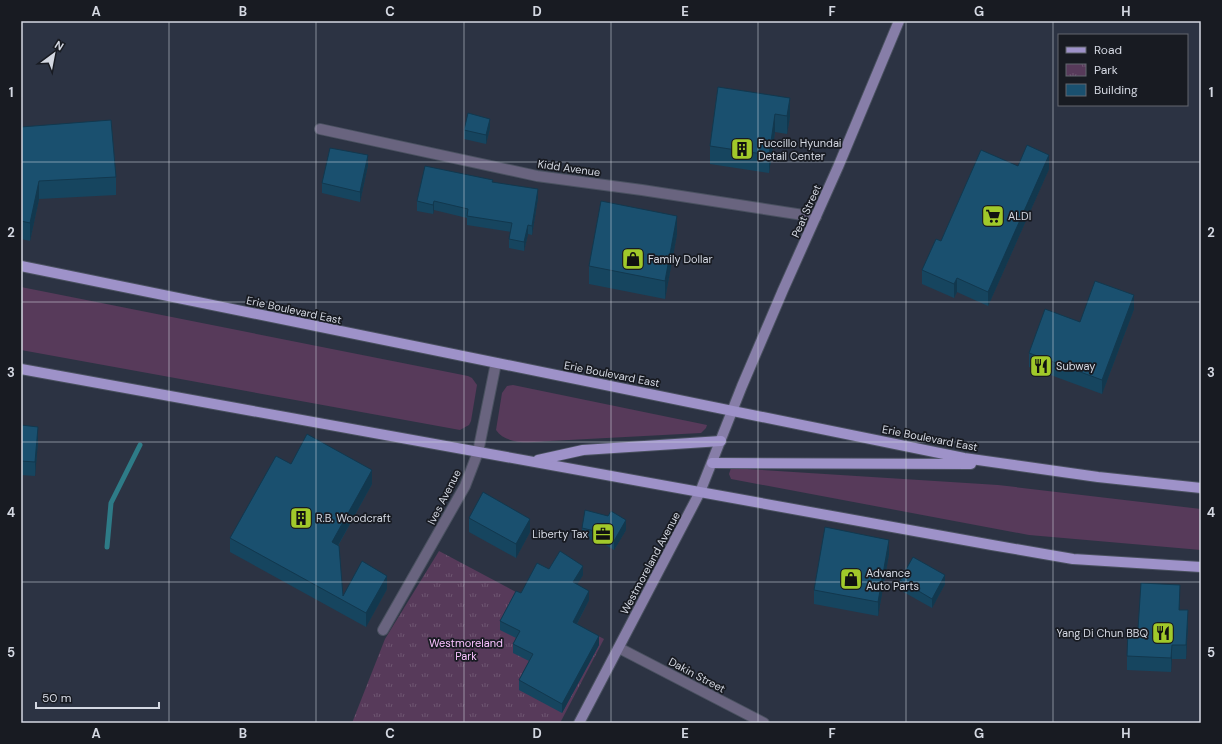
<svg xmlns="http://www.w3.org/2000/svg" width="1222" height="744" viewBox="0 0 1222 744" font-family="'DM Sans',sans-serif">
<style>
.green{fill:#573a5a}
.park{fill:url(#park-tufts)}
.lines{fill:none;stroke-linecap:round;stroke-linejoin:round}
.stream{stroke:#2e7b87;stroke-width:5}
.street-casing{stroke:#4a5160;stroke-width:12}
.secondary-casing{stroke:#4a5160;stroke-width:12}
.primary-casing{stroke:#4a5160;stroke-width:12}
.street{stroke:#69647f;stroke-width:10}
.secondary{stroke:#877ea8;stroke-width:10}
.primary{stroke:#9e92c9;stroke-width:10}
.wall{fill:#16455f}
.shaded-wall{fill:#12384e}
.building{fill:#1a506f;stroke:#12384e}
.grid{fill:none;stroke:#d4d8e2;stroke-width:1;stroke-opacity:0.55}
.labels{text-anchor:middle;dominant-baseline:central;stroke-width:3.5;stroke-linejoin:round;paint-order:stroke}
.poi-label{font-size:11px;fill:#d4d8e2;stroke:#181b22;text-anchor:start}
.street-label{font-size:11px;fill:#d4d8e2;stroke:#181b22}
.park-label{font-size:11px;fill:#f8c1fd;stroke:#181b22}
.neatline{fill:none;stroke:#d4d8e2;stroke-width:1.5}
.grid-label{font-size:13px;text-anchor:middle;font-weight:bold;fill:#d4d8e2}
</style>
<defs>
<pattern id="park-tufts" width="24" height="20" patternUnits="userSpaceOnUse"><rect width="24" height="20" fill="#573a5a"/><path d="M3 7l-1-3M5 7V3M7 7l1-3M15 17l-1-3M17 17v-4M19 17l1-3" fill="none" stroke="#6e5671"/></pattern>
</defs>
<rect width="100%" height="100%" fill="#2c3343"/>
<g class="green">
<polygon points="21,287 468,376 472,378 477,385 471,421 469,425 460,430 21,350"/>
<path d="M513,385L707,425L706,428L701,433L550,441C533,442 507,446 496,430L502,393L507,386Z"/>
<polygon points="731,468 998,485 1201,509 1201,550 1029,535 731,479 729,474"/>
</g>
<polygon class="park" points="439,551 604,639 560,723 352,723 385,639"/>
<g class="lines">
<polyline class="stream" points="107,547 111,503 140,445"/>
<g class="street-casing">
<g id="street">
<polyline points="320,129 537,176 642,190 816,217"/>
<polyline points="383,630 465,486 478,452 496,363"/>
<polyline points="619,648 764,723"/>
</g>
</g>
<g class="secondary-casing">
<polyline id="secondary" points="579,723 700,492 742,386 783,290 838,167 899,21"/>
</g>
<g class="primary-casing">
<g id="primary">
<polyline points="21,266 964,458 1098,477 1201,488"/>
<polyline points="21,369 992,545 1073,559 1201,567"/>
<polyline points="538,460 583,450 721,441"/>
<polyline points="712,463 971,464"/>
</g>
</g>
<use href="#street" class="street"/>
<use href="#secondary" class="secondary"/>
<use href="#primary" class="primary"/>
</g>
<g class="wall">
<polygon points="718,87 790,116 787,134 775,132 769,173 710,164 710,146"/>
<polygon points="21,127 116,177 116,195 39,199 30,241 21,239"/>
<polygon points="490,128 486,144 464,139 464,130"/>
<polygon points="368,165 360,202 322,193 322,183"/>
<polygon points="1018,166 1049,169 988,306 957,292 954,298 922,284 922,270 941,241"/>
<polygon points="493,182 538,198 532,235 528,234 524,251 509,248 509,239 511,232 467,225 467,218 434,210 433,214 417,211 417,201"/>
<polygon points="677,234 665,299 589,284 589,266"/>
<polygon points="1134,309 1102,394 1029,367 1029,353 1080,322"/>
<polygon points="21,425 38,441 35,476 21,475"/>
<polygon points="291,464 372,484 338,546 343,596 387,589 366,627 230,552 230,538"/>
<polygon points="469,518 530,532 516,558 469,532"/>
<polygon points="582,528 626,530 614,550 599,541 582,538"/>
<polygon points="889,554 878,616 814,604 814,590"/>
<polygon points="549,569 583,575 577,584 589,600 577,624 599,645 562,713 519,690 519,680 529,661 513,653 513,644 516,638 500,630 500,621 521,593"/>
<polygon points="900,580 945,584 932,608 900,590"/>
<polygon points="1180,599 1179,610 1188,624 1186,659 1172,659 1171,672 1127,670 1127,656 1138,629"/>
</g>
<g class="shaded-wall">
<polygon points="790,98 790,116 787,134 787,116"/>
<polygon points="775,114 775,132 769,173 769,155"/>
<polygon points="490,119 490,128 486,144 486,135"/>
<polygon points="368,155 368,165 360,202 360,192"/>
<polygon points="1049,155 1049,169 988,306 988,292"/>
<polygon points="39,181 39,199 30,241 30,223"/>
<polygon points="538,189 538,198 532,235 532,226"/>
<polygon points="434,201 434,210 433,214 433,205"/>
<polygon points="677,216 677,234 665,299 665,281"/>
<polygon points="528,225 528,234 524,251 524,242"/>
<polygon points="957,278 957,292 954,298 954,284"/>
<polygon points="1134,295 1134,309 1102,394 1102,380"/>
<polygon points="38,427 38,441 35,476 35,462"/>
<polygon points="372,470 372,484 332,556 332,542"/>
<polygon points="530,519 530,532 516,558 516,544"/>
<polygon points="626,520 626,530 614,550 614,541"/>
<polygon points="889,540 889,554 878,616 878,602"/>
<polygon points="583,566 583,575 573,591 573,582"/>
<polygon points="945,575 945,584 932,608 932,599"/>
<polygon points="387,576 387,589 366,627 366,613"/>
<polygon points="1180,585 1180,599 1179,624 1179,610"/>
<polygon points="589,591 589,600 573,631 573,622"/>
<polygon points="1188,610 1188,624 1186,659 1186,645"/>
<polygon points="599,636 599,645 562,713 562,704"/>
<polygon points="1172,645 1172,659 1171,672 1171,658"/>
</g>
<g class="building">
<polygon points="718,87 790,98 787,116 775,114 769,155 710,146"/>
<polygon points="468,113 490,119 486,135 464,130"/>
<polygon points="111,120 116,177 39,181 30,223 21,221 21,127"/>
<polygon points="1027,145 1049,155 988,292 957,278 954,284 922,270 936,239 941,241 981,150 1018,166"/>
<polygon points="330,148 368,155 360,192 322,183"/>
<polygon points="425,166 493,180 492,182 538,189 532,226 528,225 524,242 509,239 512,223 467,216 468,209 434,201 433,205 417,201"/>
<polygon points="601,201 677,216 665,281 589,266"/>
<polygon points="1095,281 1134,295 1102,380 1029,353 1045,309 1080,322"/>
<polygon points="21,425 38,427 35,462 21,461"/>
<polygon points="307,434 372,470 332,542 339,546 343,596 362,561 387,576 366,613 230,538 276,456 291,464"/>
<polygon points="483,492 530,519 516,544 469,518"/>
<polygon points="585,510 608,516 611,511 626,520 614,541 599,532 582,528"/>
<polygon points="825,527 889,540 878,602 814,590"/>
<polygon points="560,551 583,566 573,582 589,591 573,622 599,636 562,704 519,680 533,654 513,644 520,631 500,621 516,591 521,593 537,563 549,569"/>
<polygon points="913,557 945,575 932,599 900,580"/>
<polygon points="1141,583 1180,585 1179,610 1188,610 1186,645 1172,645 1171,658 1127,656 1128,629 1138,629"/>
</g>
<path class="grid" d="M169,21V723M316,21V723M464,21V723M611,21V723M758,21V723M906,21V723M1053,21V723M21,162H1201M21,302H1201M21,442H1201M21,582H1201"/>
<defs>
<g id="building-square" transform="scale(1.15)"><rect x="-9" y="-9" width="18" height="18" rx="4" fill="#a1c92a" stroke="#181b22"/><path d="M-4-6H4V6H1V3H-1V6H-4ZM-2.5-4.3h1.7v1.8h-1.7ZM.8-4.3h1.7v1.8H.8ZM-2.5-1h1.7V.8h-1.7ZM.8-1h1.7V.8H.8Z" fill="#111"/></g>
<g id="supermarket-square" transform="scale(1.15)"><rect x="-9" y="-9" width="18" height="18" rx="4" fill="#a1c92a" stroke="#181b22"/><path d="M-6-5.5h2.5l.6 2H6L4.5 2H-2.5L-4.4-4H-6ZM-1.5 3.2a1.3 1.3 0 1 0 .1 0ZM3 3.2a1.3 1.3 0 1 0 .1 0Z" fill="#111"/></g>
<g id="shop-square" transform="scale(1.15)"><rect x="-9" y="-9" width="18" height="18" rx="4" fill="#a1c92a" stroke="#181b22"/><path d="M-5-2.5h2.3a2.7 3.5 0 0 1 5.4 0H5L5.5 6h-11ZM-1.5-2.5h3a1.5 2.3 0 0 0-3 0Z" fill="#111"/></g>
<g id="restaurant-square" transform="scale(1.15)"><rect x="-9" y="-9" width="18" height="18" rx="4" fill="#a1c92a" stroke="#181b22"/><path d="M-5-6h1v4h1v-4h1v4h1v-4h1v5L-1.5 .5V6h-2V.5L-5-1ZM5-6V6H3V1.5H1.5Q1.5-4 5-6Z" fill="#111"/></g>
<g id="office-square" transform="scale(1.15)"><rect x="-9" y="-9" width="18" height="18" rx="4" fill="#a1c92a" stroke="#181b22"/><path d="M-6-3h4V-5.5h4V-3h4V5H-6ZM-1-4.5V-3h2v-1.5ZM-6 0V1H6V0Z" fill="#111"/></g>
</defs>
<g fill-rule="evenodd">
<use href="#building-square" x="742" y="149"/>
<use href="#supermarket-square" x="993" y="216"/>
<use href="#shop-square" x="633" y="259"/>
<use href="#restaurant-square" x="1041" y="366"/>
<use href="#building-square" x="301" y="518"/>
<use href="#office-square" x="603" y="534"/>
<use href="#shop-square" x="851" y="579"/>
<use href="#restaurant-square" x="1163" y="633"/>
</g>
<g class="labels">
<g class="poi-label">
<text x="758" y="143">Fuccillo Hyundai<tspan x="758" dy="13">Detail Center</tspan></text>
<text x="1008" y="216">ALDI</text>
<text x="648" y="259">Family Dollar</text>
<text x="1056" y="366">Subway</text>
<text x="316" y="518">R.B. Woodcraft</text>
<text x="588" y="534" text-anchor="end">Liberty Tax</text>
<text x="866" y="573">Advance<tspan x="866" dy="13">Auto Parts</tspan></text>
<text x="1148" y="633" text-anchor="end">Yang Di Chun BBQ</text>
</g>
<g class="street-label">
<text transform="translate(569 168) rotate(8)">Kidd Avenue</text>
<text transform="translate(806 211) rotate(-66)">Peat Street</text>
<text transform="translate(294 310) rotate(12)">Erie Boulevard East</text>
<text transform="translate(612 374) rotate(11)">Erie Boulevard East</text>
<text transform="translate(930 438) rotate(11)">Erie Boulevard East</text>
<text transform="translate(444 497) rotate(-63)">Ives Avenue</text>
<text transform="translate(650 563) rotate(-62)">Westmoreland Avenue</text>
<text transform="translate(697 675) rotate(28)">Dakin Street</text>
</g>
<g class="park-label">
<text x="466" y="643">Westmoreland<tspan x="466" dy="13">Park</tspan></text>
</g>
</g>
<rect width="1222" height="744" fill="none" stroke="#181b22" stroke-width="44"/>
<rect x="1058" y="34" width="130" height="72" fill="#181b22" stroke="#63676f"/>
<rect x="1066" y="47" width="20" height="6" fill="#9e92c9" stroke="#63676f"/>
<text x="1094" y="54" font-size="12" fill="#d4d8e2">Road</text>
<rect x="1066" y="64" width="20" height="12" fill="url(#park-tufts)" stroke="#63676f"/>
<text x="1094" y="74" font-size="12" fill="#d4d8e2">Park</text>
<rect x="1066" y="84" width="20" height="12" fill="#1a506f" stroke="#63676f"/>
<text x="1094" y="94" font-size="12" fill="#d4d8e2">Building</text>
<g transform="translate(54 54) rotate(32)" stroke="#181b22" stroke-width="3" paint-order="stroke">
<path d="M0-3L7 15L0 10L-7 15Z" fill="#d4d8e2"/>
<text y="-6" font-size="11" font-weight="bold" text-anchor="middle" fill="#d4d8e2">N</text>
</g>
<path d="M36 702v6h123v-6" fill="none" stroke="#d4d8e2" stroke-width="2"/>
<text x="42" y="702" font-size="12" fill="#d4d8e2" stroke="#181b22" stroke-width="3" paint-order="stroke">50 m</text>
<rect x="22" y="22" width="1178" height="700" class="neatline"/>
<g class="grid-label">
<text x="96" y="16">A</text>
<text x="243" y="16">B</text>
<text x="390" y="16">C</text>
<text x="537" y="16">D</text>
<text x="685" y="16">E</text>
<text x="832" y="16">F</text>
<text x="979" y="16">G</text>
<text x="1126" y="16">H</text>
<text x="11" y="97">1</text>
<text x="1211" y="97">1</text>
<text x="11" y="237">2</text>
<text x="1211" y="237">2</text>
<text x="11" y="377">3</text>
<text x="1211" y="377">3</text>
<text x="11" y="517">4</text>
<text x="1211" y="517">4</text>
<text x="11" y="657">5</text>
<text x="1211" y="657">5</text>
<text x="96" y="738">A</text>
<text x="243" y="738">B</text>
<text x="390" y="738">C</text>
<text x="537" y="738">D</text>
<text x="685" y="738">E</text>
<text x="832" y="738">F</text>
<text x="979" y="738">G</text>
<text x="1126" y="738">H</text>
</g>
</svg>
